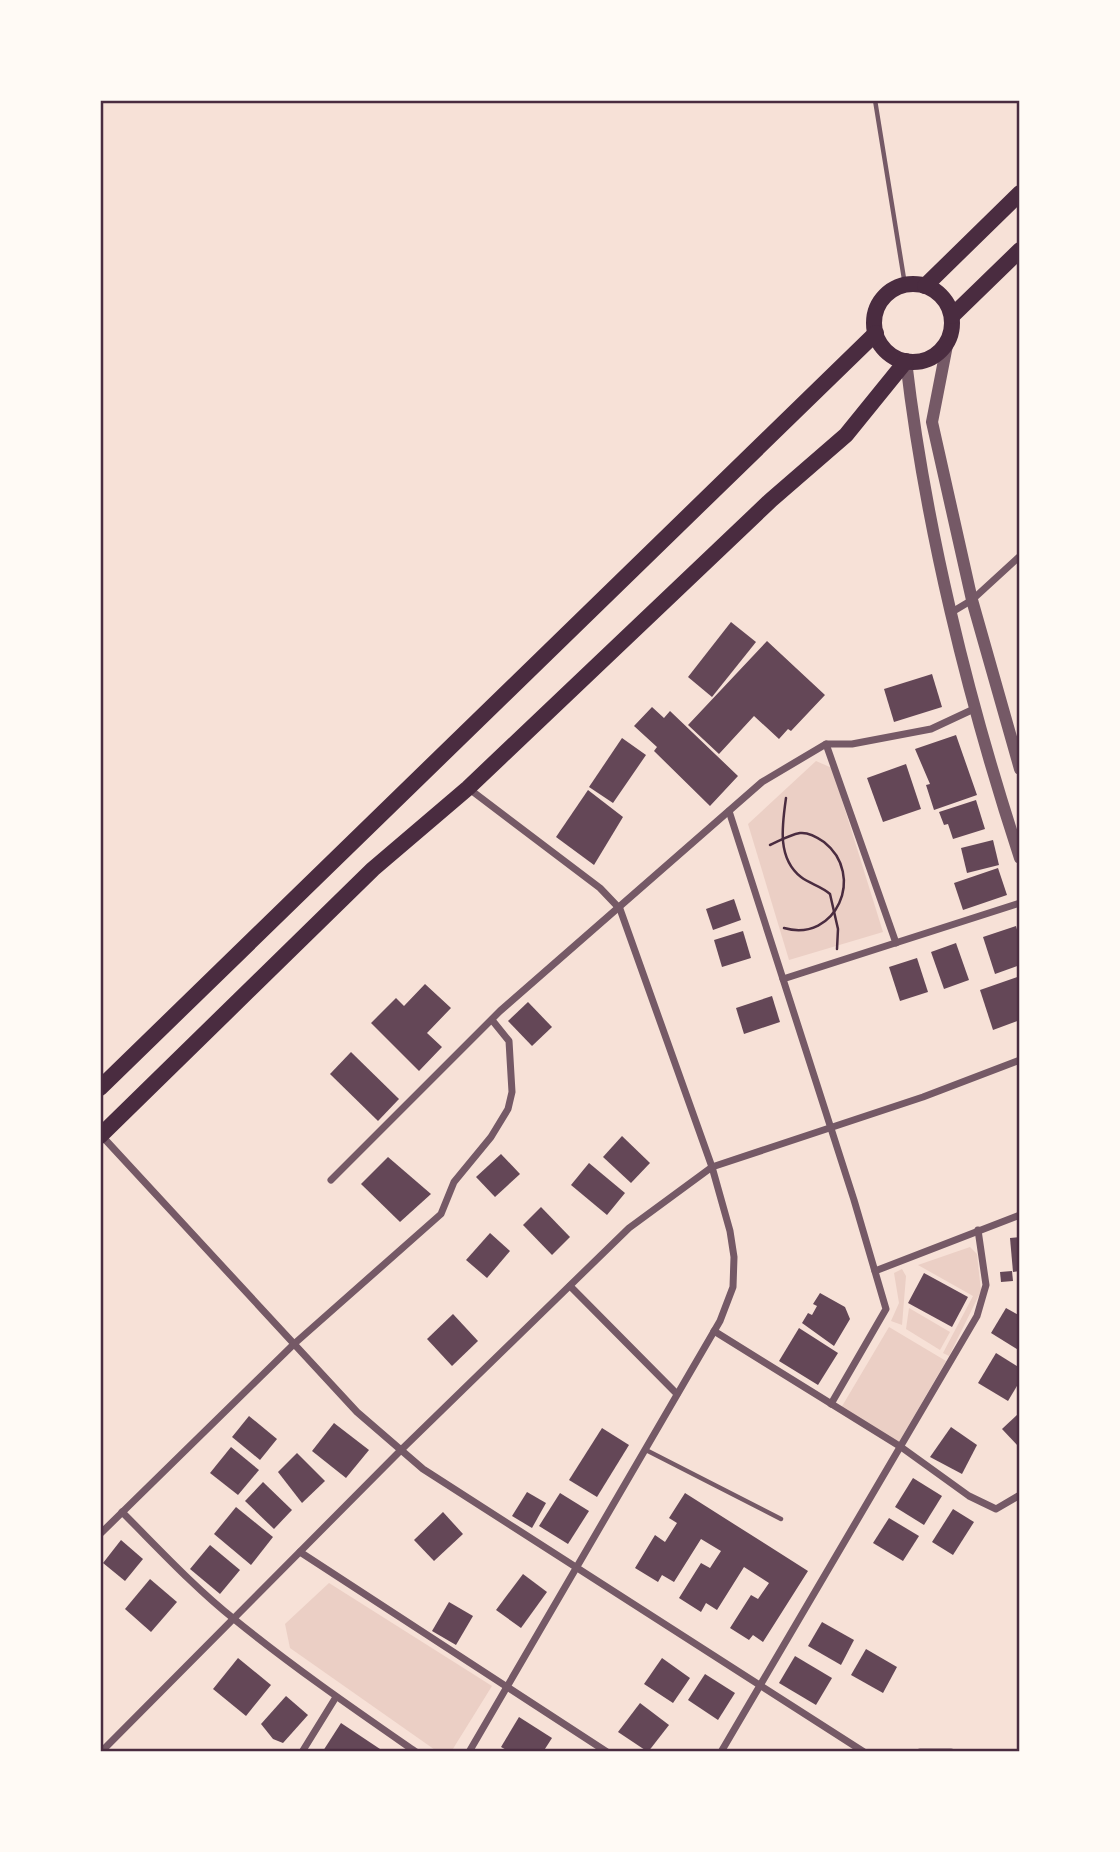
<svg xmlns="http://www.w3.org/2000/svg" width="1120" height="1852" viewBox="0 0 1120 1852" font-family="'Fira Sans',sans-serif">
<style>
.green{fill:#ebcfc5}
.building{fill:#644757}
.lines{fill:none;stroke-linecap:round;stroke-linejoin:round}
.path{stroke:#4a2c40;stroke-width:2.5}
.service{stroke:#755966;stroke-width:4.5}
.minor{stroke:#755966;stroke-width:7}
.tertiary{stroke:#755966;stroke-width:12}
.trunk{stroke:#4a2c40;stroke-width:16}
.neatline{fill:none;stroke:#4a2c40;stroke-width:2.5}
</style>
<rect width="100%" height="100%" fill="#f7e1d7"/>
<g class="green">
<polygon points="816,761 832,768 883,932 789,960 748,824"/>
<polygon points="970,1247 977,1254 981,1291 949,1356 943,1353 973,1296 918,1265"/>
<polygon points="902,1269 906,1276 902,1325 891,1321 899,1303 894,1273"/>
<polygon points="909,1308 950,1332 940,1350 906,1329"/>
<polygon points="889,1327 946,1361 899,1442 841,1408"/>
<polygon points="329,1583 492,1686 451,1752 438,1752 290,1648 285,1624"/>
</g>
<g class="building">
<polygon points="731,622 756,642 712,697 688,677"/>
<polygon points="767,641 825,695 791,731 788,729 779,739 754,716 719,754 688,725"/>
<polygon points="932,674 942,707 894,722 884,689"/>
<polygon points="652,707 664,718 670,711 738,776 710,806 654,751 657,747 634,726"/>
<polygon points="956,735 977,795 934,810 926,785 930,784 915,749"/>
<polygon points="622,738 646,755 613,803 589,787"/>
<polygon points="906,764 921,809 883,822 867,778"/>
<polygon points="588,790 623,817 594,865 556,837"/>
<polygon points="976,800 985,829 953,839 948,824 944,825 939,812"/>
<polygon points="993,840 999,865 967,873 961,848"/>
<polygon points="998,868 1007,895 963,910 954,883"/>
<polygon points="734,899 741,920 713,930 706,909"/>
<polygon points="1016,926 1020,940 1020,965 995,974 983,937"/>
<polygon points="743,931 751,958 722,967 714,940"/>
<polygon points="956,943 969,980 944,989 931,952"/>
<polygon points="917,958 928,992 900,1001 889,967"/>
<polygon points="1020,976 1020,1020 993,1030 980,990"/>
<polygon points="425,984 451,1008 427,1033 442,1047 419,1071 371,1023 396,998 404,1006"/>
<polygon points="772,996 780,1022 744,1034 736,1008"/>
<polygon points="528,1002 552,1027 532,1046 508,1021"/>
<polygon points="351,1052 399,1099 378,1121 330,1074"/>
<polygon points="622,1136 650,1163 631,1183 603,1157"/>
<polygon points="501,1154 520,1174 495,1197 476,1177"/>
<polygon points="388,1157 431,1194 400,1222 361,1184"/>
<polygon points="589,1163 625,1193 607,1215 571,1185"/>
<polygon points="541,1207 570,1237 552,1255 523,1225"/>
<polygon points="490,1233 510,1251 487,1278 466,1260"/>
<polygon points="1020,1237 1020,1271 1013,1272 1010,1238"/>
<polygon points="1012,1271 1013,1281 1001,1282 1000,1272"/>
<polygon points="924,1273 968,1297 952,1327 908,1303"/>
<polygon points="820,1293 845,1307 850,1319 834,1346 802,1323 808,1313 812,1315 817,1306 813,1304"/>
<polygon points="1006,1308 1020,1316 1020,1351 991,1333"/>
<polygon points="453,1314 478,1341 452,1366 427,1339"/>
<polygon points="799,1328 838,1353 818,1385 779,1361"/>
<polygon points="996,1353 1020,1368 1020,1381 1008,1401 978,1383"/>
<polygon points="1020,1412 1020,1448 1002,1429"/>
<polygon points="249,1416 277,1439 260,1460 232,1437"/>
<polygon points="334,1423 369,1450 346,1478 312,1451"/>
<polygon points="951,1427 977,1445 962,1474 930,1457"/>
<polygon points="602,1428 629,1445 597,1497 569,1480"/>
<polygon points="231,1447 259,1470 238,1495 210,1473"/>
<polygon points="297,1453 325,1481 302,1503 278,1472"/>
<polygon points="913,1478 942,1496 924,1525 895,1507"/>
<polygon points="263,1482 292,1510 274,1529 245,1501"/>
<polygon points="527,1492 546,1503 532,1528 512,1516"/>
<polygon points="560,1493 589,1511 568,1544 539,1526"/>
<polygon points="685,1493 808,1571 763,1642 753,1635 749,1640 730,1628 751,1595 758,1599 769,1583 744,1567 717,1610 706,1603 701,1612 679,1598 701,1563 710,1568 721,1551 701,1539 674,1582 662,1575 658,1582 635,1568 655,1535 665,1542 677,1523 669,1518"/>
<polygon points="236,1507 273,1537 251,1565 214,1534"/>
<polygon points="953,1509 974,1522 953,1555 932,1542"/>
<polygon points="443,1512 463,1534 434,1561 414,1540"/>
<polygon points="889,1518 919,1536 903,1561 873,1543"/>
<polygon points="121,1540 143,1559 125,1581 103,1563"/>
<polygon points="210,1545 240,1570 220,1594 190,1569"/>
<polygon points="523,1574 547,1592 521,1628 496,1610"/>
<polygon points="150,1579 177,1602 151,1632 125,1609"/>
<polygon points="449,1602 473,1616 456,1645 432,1631"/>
<polygon points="822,1622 854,1640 841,1665 808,1646"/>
<polygon points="866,1649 897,1667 883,1693 851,1675"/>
<polygon points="795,1656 832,1678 816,1705 779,1683"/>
<polygon points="238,1658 271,1685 246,1716 213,1689"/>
<polygon points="662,1658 690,1678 673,1703 644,1684"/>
<polygon points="705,1674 735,1693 718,1720 688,1700"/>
<polygon points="286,1696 308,1715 283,1743 273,1739 261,1724"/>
<polygon points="640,1703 669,1725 648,1752 618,1732"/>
<polygon points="519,1717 552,1738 543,1752 510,1752 501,1747"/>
<polygon points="341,1723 380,1749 377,1752 323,1751"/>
</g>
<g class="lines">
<g class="path">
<path d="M786,798C782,826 777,858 801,877C810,884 821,886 830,894L838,929L837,949"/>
<path d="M770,845C779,841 789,835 800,833C809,832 817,837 824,842C866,875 836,943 784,928"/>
</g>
<g class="service">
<polyline points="875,100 905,285"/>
<polyline points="646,1450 781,1519"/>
</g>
<g class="minor">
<polyline points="952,612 972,600 1020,556"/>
<polyline points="826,744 896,943"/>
<polyline points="468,788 600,888 620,909 712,1167 730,1231 734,1257 733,1287 720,1321 469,1752"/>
<polyline points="729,811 854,1200 886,1309 831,1404"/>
<polyline points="783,979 1020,903"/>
<polyline points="101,1135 357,1412 423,1469 864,1752"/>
<polyline points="331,1180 500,1011 762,782 826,744 852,744 931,729 976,708"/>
<polyline points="875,1271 1020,1215"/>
<polyline points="570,1286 677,1394"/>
<polyline points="714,1331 901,1447 969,1496 996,1509 1020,1495"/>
<path d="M122,1512C159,1549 194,1587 234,1619C293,1667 354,1709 416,1752"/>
<polyline points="100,1534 294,1344 441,1214 454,1182 491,1137 508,1109 512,1092 509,1041 492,1020"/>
<polyline points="300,1552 607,1752"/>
<polyline points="101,1752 401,1450 629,1228 712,1167 923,1097 1020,1060"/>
<polyline points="302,1752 336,1697"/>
<polyline points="721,1752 977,1316 986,1285 978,1230"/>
<polyline points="920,1752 951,1752"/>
</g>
<g class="tertiary">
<polyline points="948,340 932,422 972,600 1020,769"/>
<path d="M906,361C925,525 968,700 1020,858"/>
</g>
<g class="trunk">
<circle cx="913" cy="323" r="39"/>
<polyline points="925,286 1020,193"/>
<polyline points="952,316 1020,250"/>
<polyline points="100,1088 876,333"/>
<polyline points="100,1136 373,869 468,788 771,500 846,435 906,361"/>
</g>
</g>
<rect width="1120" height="1852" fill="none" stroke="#fffaf5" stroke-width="203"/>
<rect x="102" y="102" width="916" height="1648" class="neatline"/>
</svg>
